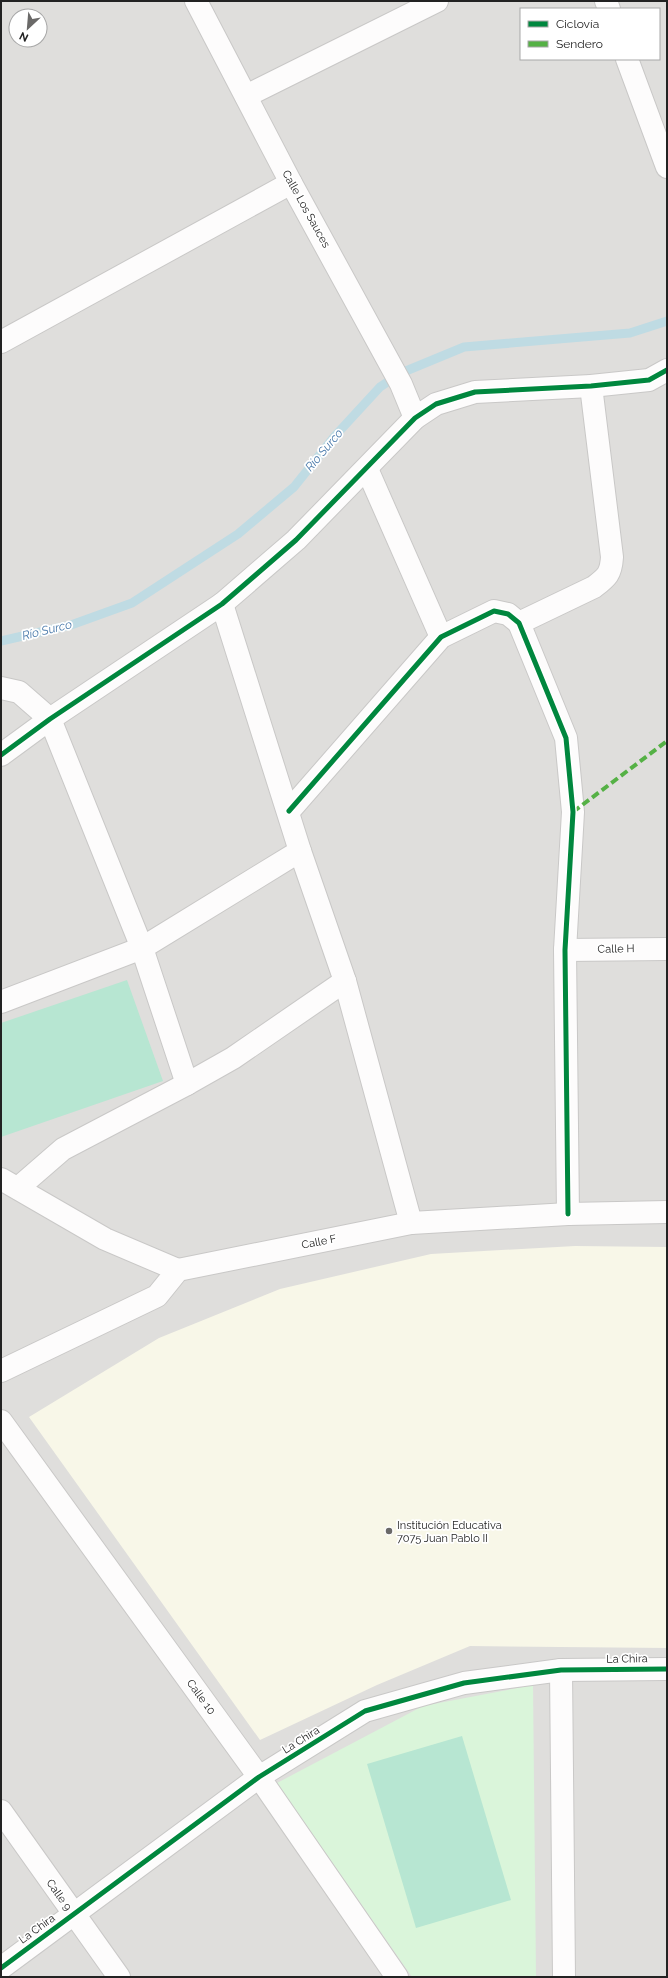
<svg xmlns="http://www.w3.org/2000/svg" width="668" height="1978" viewBox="0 0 668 1978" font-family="Raleway,sans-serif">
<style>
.residential{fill:#dfdedc;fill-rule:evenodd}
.education{fill:#f8f7e8}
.park{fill:#daf5da}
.pitch{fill:#b7e6d2}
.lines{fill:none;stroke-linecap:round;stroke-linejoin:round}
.stream{stroke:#bfdbe3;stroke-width:9}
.minor-casing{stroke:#c9c8c7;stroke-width:24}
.minor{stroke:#fdfcfc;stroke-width:22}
.quiet{stroke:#55b145;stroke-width:4;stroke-dasharray:8 4;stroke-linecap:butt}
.cycleway-casing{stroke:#fff;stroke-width:8}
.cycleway{stroke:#00873e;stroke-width:5}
.poi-dot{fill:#6a6968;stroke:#fff;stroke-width:1.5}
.labels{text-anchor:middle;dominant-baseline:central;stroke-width:3.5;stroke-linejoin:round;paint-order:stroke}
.street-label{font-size:11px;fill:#222;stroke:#fff}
.poi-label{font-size:11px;fill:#222;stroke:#fff;text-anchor:start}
.water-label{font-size:12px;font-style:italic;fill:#4a7aab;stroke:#fff}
</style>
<rect width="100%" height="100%" fill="#f0eeeb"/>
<path class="residential" d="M1,1H667V1977H1ZM521,9H659V59H521ZM16,16H40V40H16Z"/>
<polygon class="education" points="575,1246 667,1247 667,1648 470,1646 377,1685 260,1740 29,1417 159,1338 280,1289 431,1254"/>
<polygon class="park" points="533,1685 536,1977 412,1977 277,1783 423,1706"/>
<g class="pitch">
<polygon points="127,980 163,1081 1,1137 1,1023"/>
<polygon points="462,1736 511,1900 416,1928 367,1764"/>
</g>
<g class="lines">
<polyline class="stream" points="1,641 71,625 132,603 238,534 294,487 334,437 380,387 401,373 464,347 630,333 667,321"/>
<g class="minor-casing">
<g id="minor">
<polyline points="196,1 291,183 401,384 415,418"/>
<polyline points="606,1 609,9"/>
<polyline points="627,59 667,167"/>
<polyline points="246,96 437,1"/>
<polyline points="1,342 291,183"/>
<polyline points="367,469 441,637"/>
<polyline points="222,604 300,851 345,981 411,1223"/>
<path d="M519,623L594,587C607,577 611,574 612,557L591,386"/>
<polyline points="1,688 19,692 50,719 142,948 187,1084"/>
<polyline points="1,755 50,719 222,604 296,540 415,418 436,404 475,392 591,386 649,380 667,370"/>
<polyline points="289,811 441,637 494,611 508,614 519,623 566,738 573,812 565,950 568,1214"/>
<polyline points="565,950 667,949"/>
<polyline points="1,1002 142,948 300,851"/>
<polyline points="1,1179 105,1239 178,1270"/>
<polyline points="18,1188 63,1149 187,1084 233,1058 345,981"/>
<polyline points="1,1371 157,1296 178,1270 411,1223 568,1214 667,1212"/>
<polyline points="1,1421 259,1777 397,1977"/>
<polyline points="561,1670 564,1977"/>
<polyline points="1,1811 119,1977"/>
<polyline points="1,1968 259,1777 365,1711 464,1683 561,1670 667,1669"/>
</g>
</g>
<use href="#minor" class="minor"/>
<polyline class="quiet" points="573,812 667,741"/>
<g class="cycleway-casing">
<g id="cycleway">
<polyline points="1,755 50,719 222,604 296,540 415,418 436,404 475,392 591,386 649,380 667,370"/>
<polyline points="289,811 441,637 494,611 508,614 519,623 566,738 573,812 565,950 568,1214"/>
<polyline points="1,1968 259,1777 365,1711 464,1683 561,1670 667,1669"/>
</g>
</g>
<use href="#cycleway" class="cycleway"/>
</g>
<circle class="poi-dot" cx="389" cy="1531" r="4"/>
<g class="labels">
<g class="street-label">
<text transform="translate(306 209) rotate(61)">Calle Los Sauces</text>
<text transform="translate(616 949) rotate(-1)">Calle H</text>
<text transform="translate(319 1242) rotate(-11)">Calle F</text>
<text transform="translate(627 1659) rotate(-1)">La Chira</text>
<text transform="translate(201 1697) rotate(54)">Calle 10</text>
<text transform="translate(301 1740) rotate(-32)">La Chira</text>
<text transform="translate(59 1895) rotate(55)">Calle 9</text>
<text transform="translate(37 1929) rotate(-36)">La Chira</text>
</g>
<g class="poi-label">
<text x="397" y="1525">Institución Educativa<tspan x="397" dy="13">7075 Juan Pablo II</tspan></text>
</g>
<g class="water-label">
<text transform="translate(324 450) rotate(-50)">Río Surco</text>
<text transform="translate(47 630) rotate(-14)">Río Surco</text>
</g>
</g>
<rect width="668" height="1978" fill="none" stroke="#222222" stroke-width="4"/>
<rect x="520" y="8" width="140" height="52" fill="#ffffff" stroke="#a7a7a7"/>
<rect x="528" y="21" width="20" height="6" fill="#00873e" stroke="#a7a7a7"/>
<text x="556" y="28" font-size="12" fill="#222222">Ciclovía</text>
<rect x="528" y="41" width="20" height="6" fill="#55b145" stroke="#a7a7a7"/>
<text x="556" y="48" font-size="12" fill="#222222">Sendero</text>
<g transform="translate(28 28) rotate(206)"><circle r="19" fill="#ffffff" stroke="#a7a7a7"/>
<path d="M0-3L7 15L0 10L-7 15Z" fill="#6a6968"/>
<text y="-6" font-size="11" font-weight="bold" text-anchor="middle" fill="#222222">N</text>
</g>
</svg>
